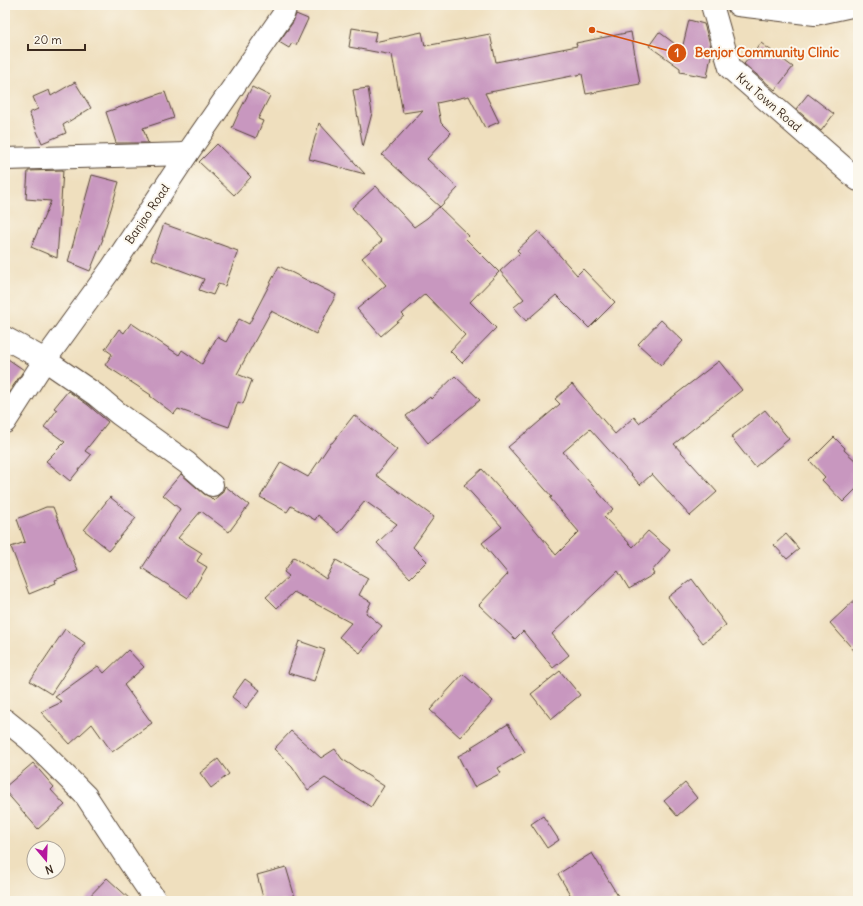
<svg xmlns="http://www.w3.org/2000/svg" width="863" height="906" viewBox="0 0 863 906" font-family="Delius,sans-serif">
<style>
.building{fill:#c897bf}
.lines{fill:none;stroke-linecap:round;stroke-linejoin:round}
.minor-casing{stroke:#564536;stroke-width:24}
.minor{stroke:#fff;stroke-width:22}
.labels{text-anchor:middle;dominant-baseline:central;stroke-width:4;stroke-linejoin:round;paint-order:stroke}
.street-label{font-size:12px;fill:#3b2a1e;stroke:#fbf7ec}
.leader{fill:none;stroke:#d7540e;stroke-width:1.5}
.callout-dot{fill:#d7540e;stroke:#fbf7ec;stroke-width:1.5}
.mark-label{font-size:12px;text-anchor:middle;font-weight:bold;fill:#fff}
.callout-label{font-size:13px;text-anchor:middle;font-weight:bold;fill:#d7540e;stroke:#fbf7ec;stroke-width:4;stroke-linejoin:round;paint-order:stroke}
</style>
<rect width="100%" height="100%" fill="#fbf7ec"/>
<filter id="ink" filterUnits="userSpaceOnUse"><feTurbulence type="fractalNoise" baseFrequency=".025" numOctaves="2"/><feDisplacementMap in="SourceGraphic" scale="8" xChannelSelector="R" yChannelSelector="G"/><feConvolveMatrix kernelMatrix="1 2 1 2 8 2 1 2 1" color-interpolation-filters="sRGB"/></filter>
<filter id="wash" filterUnits="userSpaceOnUse"><feTurbulence type="fractalNoise" baseFrequency=".012" numOctaves="4" result="noise"/><feDisplacementMap in="SourceGraphic" scale="16" xChannelSelector="R" yChannelSelector="G"/><feGaussianBlur stdDeviation="0.9" result="paint"/><feColorMatrix in="noise" values="0 0 0 0 0 0 0 0 0 0 0 0 0 0 0 0 0 1.4 0 .05"/><feComposite in="paint" operator="in"/></filter>
<g filter="url(#wash)">
<rect width="100%" height="100%" fill="#efdfbe"/>
<g id="blocks">
<g class="building">
<polygon points="296,14 308,19 296,45 292,43 289,48 279,42 293,22"/>
<polygon points="689,20 704,24 711,47 710,50 712,50 707,77 680,72 680,68 649,46 659,32 682,49"/>
<polygon points="352,28 376,32 374,42 422,32 425,46 490,34 496,62 577,46 576,43 631,32 640,84 586,94 582,74 485,93 499,122 485,128 469,96 437,103 441,123 451,133 427,159 458,188 440,207 382,155 423,110 403,113 392,55 349,47"/>
<polygon points="761,43 793,67 775,90 744,64"/>
<polygon points="75,82 91,108 63,125 66,133 42,143 29,113 38,109 33,97 49,90 51,96"/>
<polygon points="252,87 270,96 258,119 263,121 256,138 232,128 240,110"/>
<polygon points="368,88 372,113 363,147 353,90"/>
<polygon points="165,92 174,118 143,128 148,143 116,143 106,112"/>
<polygon points="808,94 834,114 821,131 796,109"/>
<polygon points="319,123 365,174 309,159"/>
<polygon points="217,144 251,177 234,195 199,162"/>
<polygon points="63,170 61,201 57,258 31,247 51,201 26,199 28,171"/>
<polygon points="92,175 119,182 102,239 103,239 90,271 68,262"/>
<polygon points="376,186 414,227 427,218 439,207 469,236 466,239 499,272 470,302 496,328 462,363 450,351 465,335 425,294 402,314 404,316 381,336 357,309 386,285 362,258 382,241 352,208"/>
<polygon points="164,224 238,251 225,286 218,284 213,295 199,290 204,279 151,259"/>
<polygon points="538,231 577,275 583,269 615,302 589,328 556,295 526,321 514,307 524,299 500,271 520,253 517,250"/>
<polygon points="279,266 336,295 316,334 271,311 237,374 252,380 243,404 238,402 229,427 178,409 174,414 150,396 151,395 105,365 112,354 105,349 119,329 124,333 131,323 179,355 182,350 202,364 217,337 226,342 239,319 249,324"/>
<polygon points="661,320 683,341 661,365 638,344"/>
<polygon points="5,357 24,370 5,398"/>
<polygon points="719,361 742,390 674,444 717,492 690,516 652,474 640,485 590,429 563,452 613,509 604,517 633,547 648,531 670,550 652,571 654,574 629,589 618,571 552,634 569,655 553,668 523,631 515,639 479,605 508,574 482,543 502,527 464,485 482,469 523,515 556,555 579,532 550,498 552,497 508,447 525,433 526,433 560,404 555,399 572,384 615,434 634,417 639,423"/>
<polygon points="455,376 480,400 428,443 406,416 430,397 431,399"/>
<polygon points="68,391 88,405 108,422 85,451 91,455 70,481 46,461 65,442 44,427 57,410 54,408"/>
<polygon points="765,410 789,439 755,467 731,437"/>
<polygon points="354,415 397,450 376,475 434,517 413,547 427,561 410,578 377,543 397,524 365,501 339,533 318,515 315,520 291,506 287,512 260,497 281,462 308,477 331,443 332,443"/>
<polygon points="834,437 845,448 844,450 858,463 858,487 843,502 822,480 825,477 810,461"/>
<polygon points="181,474 204,494 210,497 214,501 218,496 222,493 225,486 249,505 229,532 201,511 178,538 202,553 197,561 207,567 188,598 142,568 180,509 163,495"/>
<polygon points="110,497 136,518 109,550 84,530"/>
<polygon points="46,507 53,507 78,571 55,580 56,583 29,594 11,547 25,542 17,519"/>
<polygon points="786,534 799,549 787,559 774,545"/>
<polygon points="294,557 326,579 336,560 368,578 359,595 371,602 366,613 382,626 360,653 339,637 351,623 294,592 277,608 266,597 289,576 284,572"/>
<polygon points="692,579 726,625 703,643 668,597"/>
<polygon points="858,597 858,655 830,623"/>
<polygon points="65,629 85,643 51,694 30,681"/>
<polygon points="299,641 325,650 314,681 288,673"/>
<polygon points="128,650 144,667 124,685 152,723 112,752 92,724 70,744 41,712 62,702 55,697 98,666 104,673"/>
<polygon points="560,671 580,695 551,719 531,694"/>
<polygon points="463,674 493,701 460,737 430,710"/>
<polygon points="245,679 260,690 246,708 232,697"/>
<polygon points="508,724 525,752 498,768 501,773 474,787 458,756 473,748 471,747"/>
<polygon points="291,731 321,758 335,749 342,759 384,786 371,807 325,778 308,790 292,766 274,749"/>
<polygon points="218,759 229,774 211,788 200,773"/>
<polygon points="33,763 54,787 51,790 65,805 38,829 5,791 5,787"/>
<polygon points="685,783 697,798 677,816 664,801"/>
<polygon points="543,816 559,840 547,848 531,824"/>
<polygon points="592,853 618,896 610,901 574,901 558,874"/>
<polygon points="286,867 296,901 264,901 257,875"/>
<polygon points="107,878 132,901 85,901"/>
</g>
</g>
</g>
<g filter="url(#ink)">
<use href="#blocks" fill-opacity="0" stroke="#564536" stroke-width="1"/>
<g class="lines">
<g class="minor-casing">
<g id="minor">
<polyline points="712,5 730,68 858,180"/>
<polyline points="738,5 815,14 856,5"/>
<polyline points="5,159 187,154"/>
<polyline points="5,338 45,360 96,395 119,414 187,463 212,485"/>
<polyline points="5,422 45,360 111,269 187,154 283,15 286,5"/>
<polyline points="5,720 30,740 86,796 130,863 156,901"/>
</g>
</g>
<use href="#minor" class="minor"/>
</g>
</g>
<g class="labels">
<g class="street-label">
<text transform="translate(769 102) rotate(41)">Kru Town Road</text>
<text transform="translate(147 214) rotate(-56)">Banjao Road</text>
</g>
</g>
<path class="leader" d="M592 30L677 53"/>
<g class="callout-dot">
<circle cx="592" cy="30" r="4"/>
<circle cx="677" cy="53" r="10"/>
</g>
<g class="mark-label">
<text x="677" y="57">1</text>
</g>
<g class="callout-label">
<text x="767" y="57">Benjor Community Clinic</text>
</g>
<rect width="863" height="906" fill="none" stroke="#fbf7ec" stroke-width="20"/>
<g transform="translate(46 860) rotate(161)"><circle r="19" fill="#fbf7ec" stroke="#aea59a"/>
<path d="M0-3L7 15L0 10L-7 15Z" fill="#b5179e"/>
<text y="-6" font-size="11" font-weight="bold" text-anchor="middle" fill="#3b2a1e">N</text>
</g>
<path d="M28 44v6h57v-6" fill="none" stroke="#3b2a1e" stroke-width="2"/>
<text x="34" y="44" font-size="12" fill="#3b2a1e" stroke="#fbf7ec" stroke-width="3" paint-order="stroke">20 m</text>
</svg>
